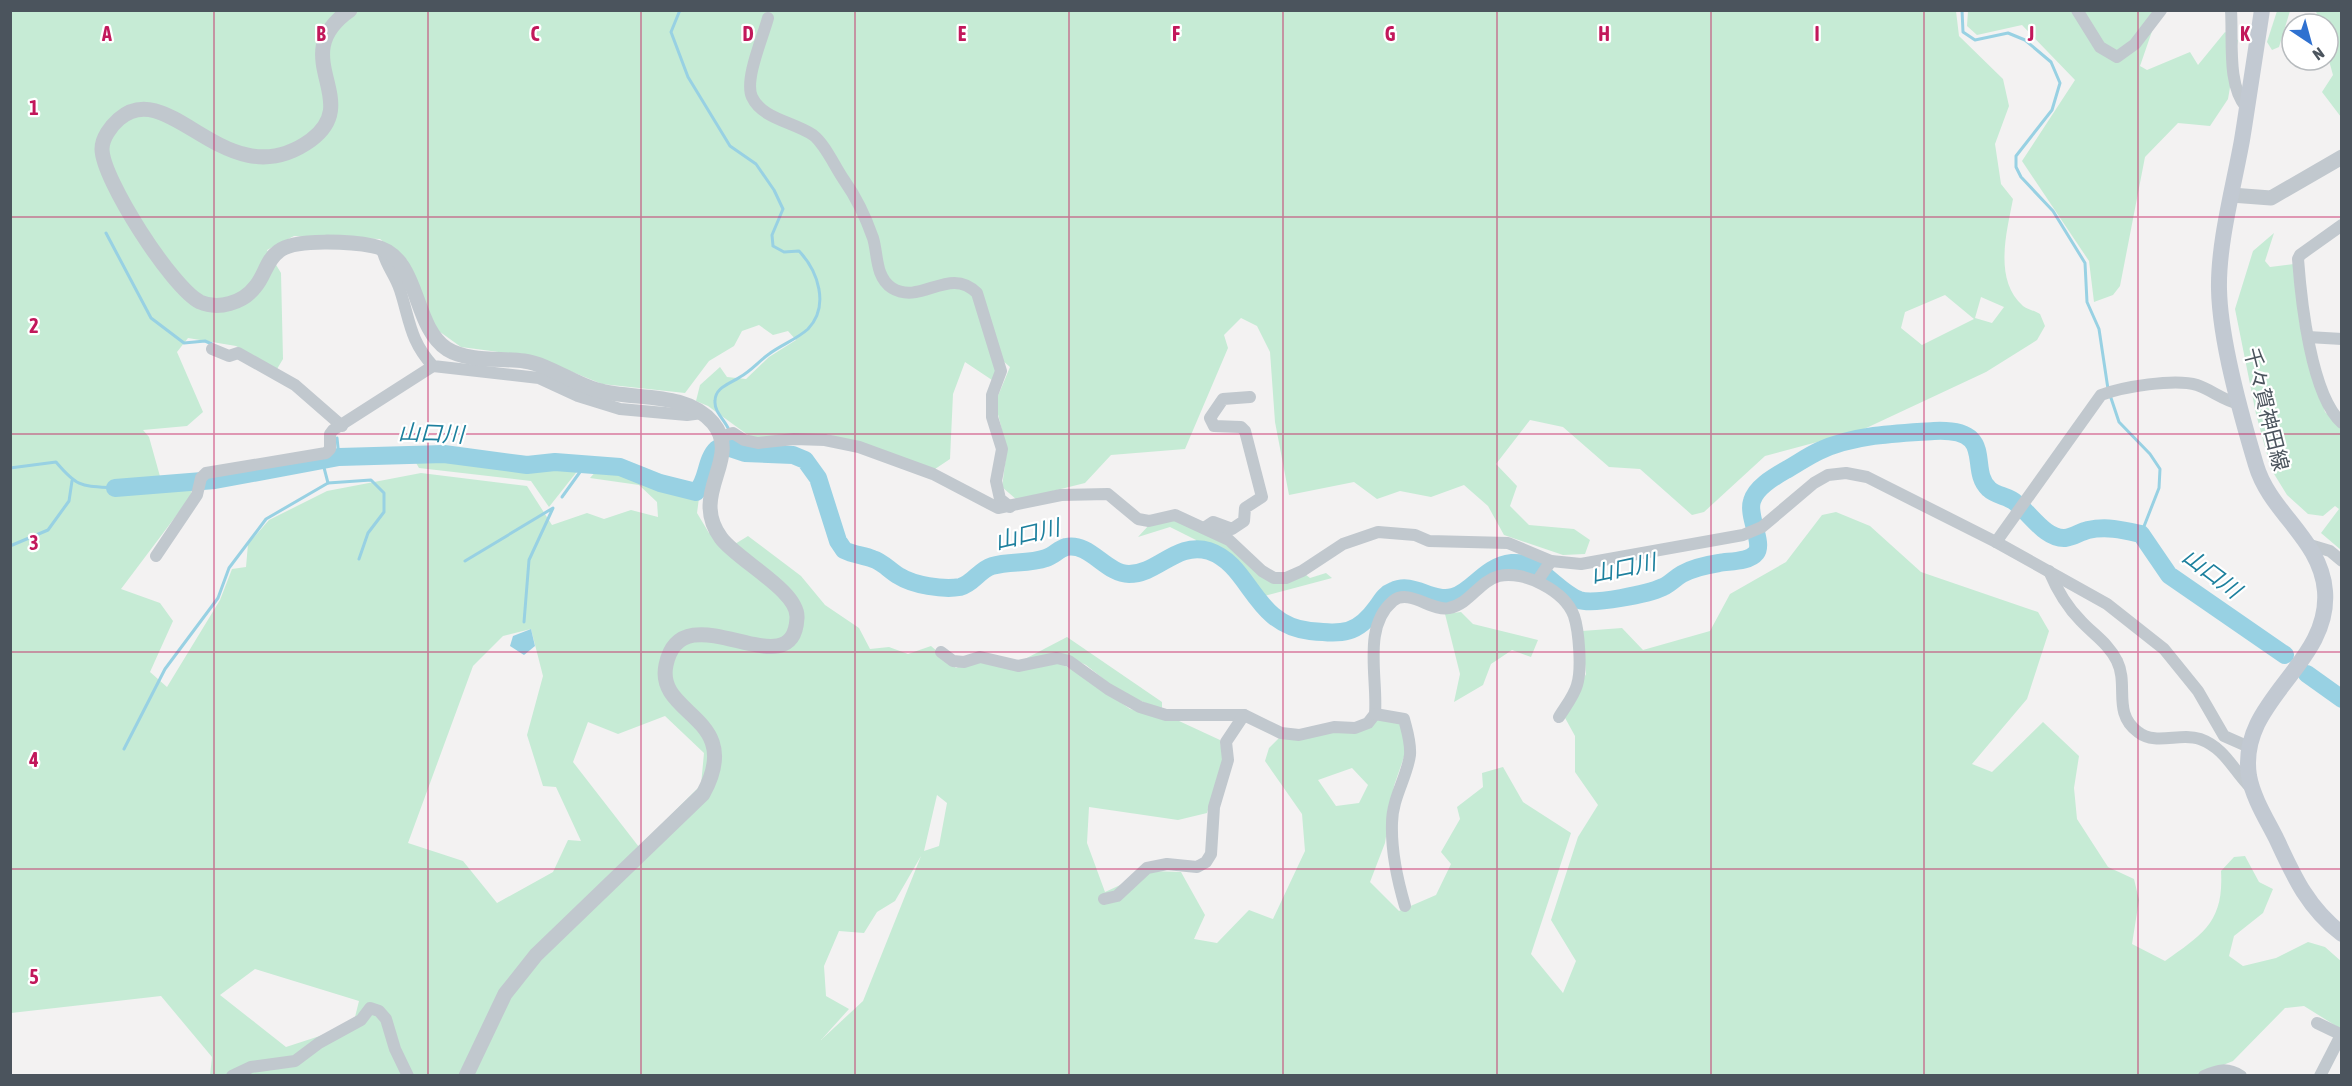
<svg xmlns="http://www.w3.org/2000/svg" width="2352" height="1086" viewBox="0 0 2352 1086" font-family="'Asap Condensed','Noto Sans JP',sans-serif">
<style>
.green{fill:#c6ebd5;fill-rule:evenodd}
.water{fill:#98d1e3}
.lines{fill:none;stroke-linecap:round;stroke-linejoin:round}
.stream{stroke:#98d1e3;stroke-width:3}
.river{stroke:#98d1e3;stroke-width:18}
.minor{stroke:#c1c8ce;stroke-width:12}
.tertiary{stroke:#c1c8ce;stroke-width:15}
.secondary{stroke:#c2c9d2;stroke-width:16}
.grid{fill:none;stroke:#c2185b;stroke-width:1.5;stroke-opacity:0.55}
.labels{text-anchor:middle;dominant-baseline:central;stroke-width:4.5;stroke-linejoin:round;paint-order:stroke}
.street-label{font-size:21px;fill:#4b545d;stroke:#fff}
.water-label{font-size:22px;font-style:italic;fill:#1d809e;stroke:#fff}
.grid-label{font-size:20px;text-anchor:middle;font-weight:bold;fill:#c2185b;stroke:#fff;stroke-width:4.5;stroke-linejoin:round;paint-order:stroke}
</style>
<rect width="100%" height="100%" fill="#f3f2f2"/>
<g class="green">
<path d="M11,10L1956,11L1959,36L2003,79L2009,106L1995,144L2001,184L2013,199C2007,231 1993,280 2023,306C2027,309 2035,311 2040,314L2045,326L2037,340L1986,372L1862,430L1765,456L1704,512L1692,515L1640,469L1609,467L1563,427L1530,420L1496,464L1517,486L1510,506L1529,525L1574,529L1590,540L1585,554L1563,555L1504,535L1488,506L1464,485L1431,497L1400,491L1377,499L1354,482L1289,495L1275,422L1270,352L1257,326L1241,318L1224,335L1228,348L1185,449L1111,455L1085,483L1017,500L1002,487L1007,449L995,403L1010,367L1002,360L992,380L965,362L953,394L950,459L935,469L827,434L752,438L708,406L696,401L700,385L720,367L727,377L746,379L769,357L796,340L788,331L773,335L759,325L742,331L734,346L709,361L685,393L602,384L535,357L461,347L436,329L407,260L380,239L294,236L267,250L281,273L283,359L277,369L236,346L188,338L177,352L203,412L187,426L143,430L149,437L161,480L193,475L191,496L121,589L160,603L173,621L150,672L167,687L220,600L232,569L246,567L248,544L269,520L327,491L421,473L527,486L552,525L587,513L604,519L631,510L658,517L657,502L639,485L590,478L598,469L619,470L659,489L699,498L697,513L709,533L735,544L748,536L801,576L825,605L859,628L870,649L889,647L908,654L931,646L956,668L975,659L1059,663L1077,672L1130,709L1179,721L1220,740L1223,761L1207,813L1178,820L1089,807L1087,843L1105,892L1151,871L1181,872L1205,915L1194,939L1217,943L1249,910L1273,919L1305,851L1302,814L1265,761L1269,748L1280,737L1376,720L1402,721L1407,748L1394,786L1385,843L1370,882L1399,911L1436,895L1451,864L1441,852L1460,819L1457,807L1483,787L1482,773L1503,767L1523,802L1571,833L1531,954L1563,993L1576,961L1551,920L1578,837L1598,805L1575,772V736L1564,716L1586,674L1582,631L1622,628L1643,650L1710,631L1730,594L1786,562L1822,515L1836,512L1870,526L1921,572L2038,612L2049,631L2027,699L1972,764L1992,772L2043,722L2079,756L2074,788L2077,819L2108,867L2134,879L2139,900L2132,944L2165,961C2203,934 2224,922 2221,871L2234,857L2245,856L2259,882L2273,889L2263,913L2234,936L2229,956L2243,966L2276,958L2308,942L2325,947L2342,962L2341,1029L2304,1006L2285,1008L2233,1061L2196,1076H210L212,1057L161,996L11,1013ZM1945,295L1974,319L1922,345L1901,328L1905,312ZM1981,297L2004,307L1992,323L1975,318ZM531,629L543,676L527,735L543,786L556,787L581,841L568,840L553,872L497,903L463,861L408,843L473,666L503,636ZM665,716L704,753L701,785L639,847L573,762L588,722L618,734ZM1352,768L1368,785L1359,803L1336,806L1318,780ZM937,795L947,803L939,846L924,851ZM921,856L863,1001L821,1040L849,1009L826,996L824,966L839,931L864,933L877,912L895,901ZM255,969L359,1001L355,1017L329,1033L286,1047L220,995Z"/>
<polygon points="1968,11 2159,11 2140,66 2147,70 2190,52 2198,65 2225,32 2238,40 2228,99 2210,126 2178,123 2145,157 2120,286 2113,295 2094,302 2089,261 2022,161 2075,80 2022,25 1977,35 1967,26"/>
<polygon points="2277,11 2290,11 2279,47 2272,50 2267,42"/>
<polygon points="2316,11 2341,11 2341,117 2322,92 2333,75 2328,57 2328,24 2319,24"/>
<polygon points="2274,233 2265,261 2270,267 2294,264 2300,325 2325,412 2341,426 2341,550 2321,533 2339,509 2335,506 2323,516 2308,514 2287,495 2271,469 2256,414 2235,309 2253,251"/>
<polygon points="441,460 521,471 579,469 549,507 531,481 419,468 415,461"/>
<path d="M1174,519C1192,527 1215,534 1230,546C1264,572 1255,591 1305,574L1310,578L1326,573L1332,578L1264,596C1244,575 1225,546 1194,546L1196,540L1170,527L1138,537L1149,525Z"/>
<polygon points="1461,612 1473,624 1538,640 1531,657 1512,650 1491,664 1483,685 1454,702 1460,674 1445,614"/>
<polygon points="1067,637 1162,702 1162,710 1120,692 1086,665 1062,654 1023,660"/>
</g>
<polygon class="water" points="531,629 535,646 524,655 510,646 513,636"/>
<g class="lines">
<g class="stream">
<path d="M680,10L671,32L688,77L730,146L756,164L774,190L783,209L772,235L773,246L784,252L799,251C818,271 830,306 808,329C797,339 781,345 769,354C759,361 751,371 740,377C730,384 715,387 715,401C714,412 725,420 729,430"/>
<polyline points="1962,10 1963,32 1975,40 2008,33 2025,40 2051,62 2060,83 2052,110 2016,156 2016,167 2021,177 2053,211 2085,263 2087,302 2099,329 2108,389"/>
<polyline points="106,233 151,318 184,343 205,341 212,344"/>
<polyline points="2110,395 2119,422 2150,454 2160,469 2159,488 2141,534"/>
<polyline points="730,436 737,449"/>
<polyline points="337,438 339,457"/>
<path d="M10,468L56,462C78,488 81,486 115,488"/>
<polyline points="328,483 371,480 384,493 384,512 368,533 359,559"/>
<polyline points="562,497 580,472 590,465"/>
<polyline points="10,546 48,530 69,501 72,481"/>
<polyline points="465,561 553,508 529,560 524,622"/>
<polyline points="124,749 165,669 218,598 229,568 266,519 328,483 322,460"/>
</g>
<g class="river">
<path d="M730,448L745,453L793,455L805,460L818,478L838,541L844,550C854,555 863,555 873,559C883,562 890,571 899,576C913,585 943,590 960,587C973,584 979,570 992,566C1009,561 1029,564 1046,558C1053,556 1059,549 1066,547C1090,542 1106,574 1129,574C1158,574 1177,541 1209,551C1251,565 1253,625 1310,631C1343,634 1357,635 1377,607C1382,600 1385,594 1393,591C1413,581 1432,603 1453,597C1473,592 1484,566 1512,563C1540,561 1556,591 1579,600C1594,605 1648,594 1663,587C1670,584 1675,578 1682,574C1693,568 1706,565 1719,563C1729,561 1749,562 1756,553C1764,543 1747,516 1752,501C1756,487 1774,477 1786,470C1797,464 1808,456 1819,451C1853,435 1897,433 1934,431C1998,428 1967,469 1989,489C1996,496 2009,496 2016,503C2031,514 2045,539 2065,538C2073,537 2080,532 2088,530C2107,526 2123,530 2141,534L2169,575L2285,655"/>
<path d="M115,488L215,480L339,457L444,454L527,465L555,462L620,467L660,483L696,492C708,482 705,460 717,449"/>
<polyline points="2307,674 2342,699"/>
</g>
<g class="minor">
<polyline points="2077,10 2100,47 2117,57 2135,44 2161,10"/>
<path d="M2231,10C2233,40 2227,85 2246,107"/>
<path d="M768,18C763,37 744,80 752,97C762,119 794,122 813,135C825,144 835,167 844,180C856,197 866,218 873,238C878,254 875,277 892,288C921,306 949,265 977,293L1001,371L992,395V417L1002,449L996,481L1000,499L1010,507"/>
<path d="M2342,225L2300,255L2298,259C2301,300 2311,396 2342,423"/>
<path d="M382,248C385,265 395,274 400,290C410,321 410,341 433,366L539,378L578,396L620,409L687,415L702,413"/>
<polyline points="2308,337 2342,339"/>
<polyline points="212,349 229,356 238,353 295,385 342,426"/>
<polyline points="721,437 733,433 744,440 758,443 794,439 825,440 859,447 933,474 998,508 1061,495 1108,494 1138,519 1149,521 1175,515 1229,540 1262,571 1274,578 1286,578 1302,571 1343,544 1378,532 1415,535 1429,541 1508,543 1551,561 1581,564 1743,535 1762,527 1814,483 1828,475 1846,473 1867,477 1996,542 2107,604 2164,649 2198,691 2224,736 2249,747"/>
<polyline points="1204,528 1213,522 1232,529 1244,521 1245,508 1262,497 1245,431 1241,427 1214,426 1210,418 1223,399 1250,397"/>
<path d="M1996,542L2101,395C2122,387 2175,378 2197,385C2212,390 2224,401 2240,404"/>
<polyline points="2310,545 2330,551 2342,561"/>
<polyline points="156,556 197,495 201,478 206,473 326,453 330,449 330,434 333,430 433,366"/>
<path d="M2049,571C2057,590 2066,606 2081,621C2093,634 2109,644 2117,661C2129,685 2112,713 2138,732C2156,746 2180,732 2200,739C2225,748 2233,770 2251,788"/>
<polyline points="1538,580 1551,561"/>
<path d="M941,652L953,661L964,662L980,657L1018,666L1057,658L1069,661L1108,689L1140,707L1166,715H1244L1281,733L1299,735L1334,727L1355,728L1368,723L1375,714C1378,678 1362,627 1393,601C1409,588 1432,612 1449,608C1470,604 1479,581 1499,576C1524,570 1565,591 1574,616C1579,631 1582,670 1577,685C1574,696 1565,707 1559,717"/>
<path d="M1375,714L1404,719C1407,731 1411,742 1410,755C1407,777 1392,799 1392,823C1391,852 1397,879 1405,906"/>
<polyline points="1104,899 1117,896 1147,868 1167,864 1197,867 1206,862 1211,854 1214,807 1228,760 1226,742 1244,715"/>
<polyline points="2317,1023 2342,1035"/>
<polyline points="232,1076 251,1067 295,1061 319,1043 361,1020 370,1008 379,1011 386,1019 395,1049 408,1076"/>
<path d="M2204,1076C2218,1070 2227,1067 2241,1076"/>
<polyline points="2320,1076 2341,1035"/>
</g>
<g class="tertiary">
<path d="M350,10C284,56 365,100 311,140C227,201 170,74 119,119C111,126 102,138 102,149C102,179 172,288 200,302C218,310 243,303 255,287C265,276 266,260 279,251C295,238 353,242 373,246C421,255 411,325 447,349C468,362 500,358 524,361C550,365 572,383 597,390C634,401 685,390 713,423C743,459 688,493 721,538C737,560 799,591 797,618C793,693 682,587 666,665C655,716 746,716 703,794L536,955L505,994L466,1076"/>
<polyline points="2231,195 2271,198 2342,157"/>
</g>
<path class="secondary" d="M2262,10C2255,54 2249,97 2242,140C2234,185 2218,243 2219,289C2220,341 2241,415 2256,465C2270,513 2321,539 2325,591C2331,665 2237,700 2249,776C2253,798 2267,820 2277,840C2294,877 2308,908 2342,934"/>
</g>
<path class="grid" d="M214,10V1076M428,10V1076M641,10V1076M855,10V1076M1069,10V1076M1283,10V1076M1497,10V1076M1711,10V1076M1924,10V1076M2138,10V1076M10,217H2342M10,434H2342M10,652H2342M10,869H2342"/>
<g class="labels">
<g class="street-label">
<text transform="translate(2267 409) rotate(76)">千々賀神田線</text>
</g>
<g class="water-label">
<text transform="translate(431 433) rotate(2)">山口川</text>
<text transform="translate(1027 534) rotate(-13)">山口川</text>
<text transform="translate(1623 568) rotate(-12)">山口川</text>
<text transform="translate(2212 573) rotate(37)">山口川</text>
</g>
</g>
<g class="grid-label">
<text x="107" y="41">A</text>
<text x="321" y="41">B</text>
<text x="535" y="41">C</text>
<text x="748" y="41">D</text>
<text x="962" y="41">E</text>
<text x="1176" y="41">F</text>
<text x="1390" y="41">G</text>
<text x="1604" y="41">H</text>
<text x="1817" y="41">I</text>
<text x="2031" y="41">J</text>
<text x="2245" y="41">K</text>
<text x="34" y="115">1</text>
<text x="34" y="333">2</text>
<text x="34" y="550">3</text>
<text x="34" y="767">4</text>
<text x="34" y="984">5</text>
</g>
<rect width="2352" height="1086" fill="none" stroke="#4b545d" stroke-width="24"/>
<g transform="translate(2310 42) rotate(144)"><circle r="28" fill="#ffffff" stroke="#b7bbbe" stroke-width="1.5"/>
<path d="M0-4.5L10 22L0 15L-10 22Z" fill="#2f71d0"/>
<text y="-9" font-size="16" font-weight="bold" text-anchor="middle" fill="#4b545d">N</text>
</g>
</svg>
